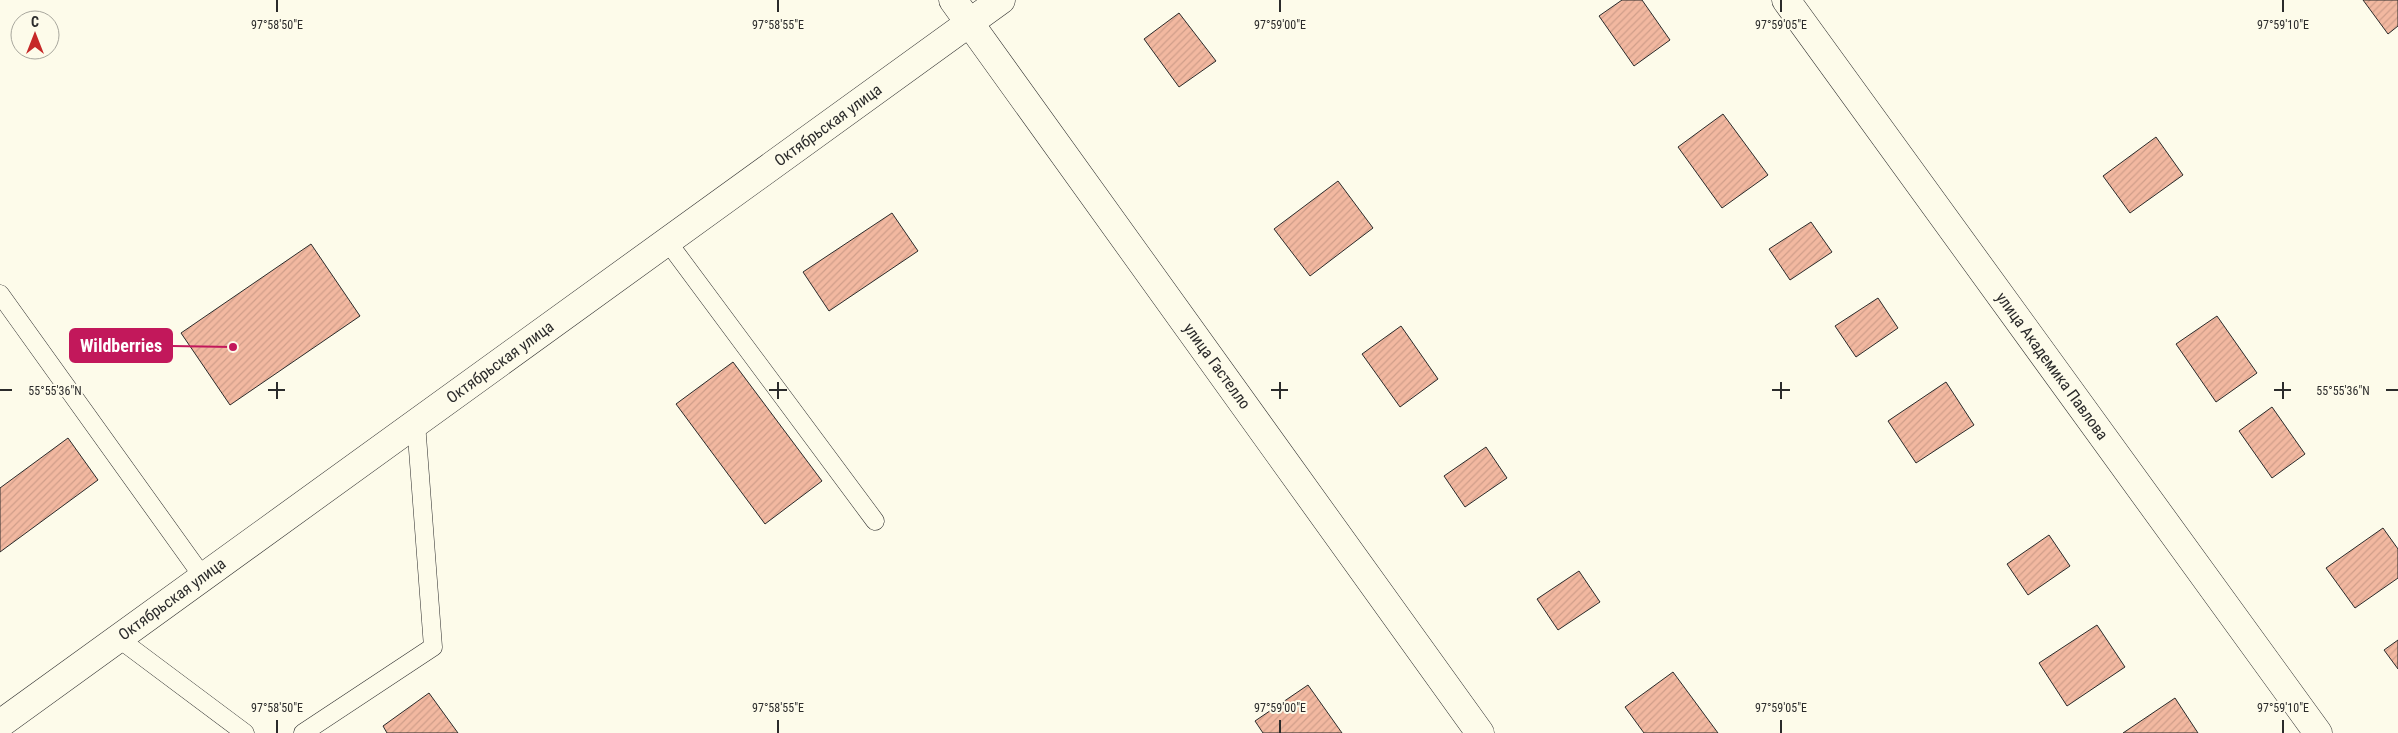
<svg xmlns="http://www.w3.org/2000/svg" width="2398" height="733" viewBox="0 0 2398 733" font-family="'Roboto Condensed',sans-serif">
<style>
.building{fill:url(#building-hatch);stroke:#2b2b2b}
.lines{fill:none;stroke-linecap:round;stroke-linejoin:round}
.lane-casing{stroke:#2b2b2b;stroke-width:19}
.street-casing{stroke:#2b2b2b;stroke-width:29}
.lane{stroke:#fdfbea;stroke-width:18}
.street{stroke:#fdfbea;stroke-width:28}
.ticks{fill:none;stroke:#2b2b2b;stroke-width:2}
.labels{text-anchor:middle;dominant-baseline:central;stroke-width:4;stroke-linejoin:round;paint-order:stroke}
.street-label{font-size:16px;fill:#2b2b2b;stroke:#fdfbea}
.ticks-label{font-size:12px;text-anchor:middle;fill:#2b2b2b;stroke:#fdfbea;stroke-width:4;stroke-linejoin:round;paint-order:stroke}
.leader{fill:none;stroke:#c2185b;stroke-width:2}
.callout-dot{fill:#c2185b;stroke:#fdfbea;stroke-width:2}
.callout{fill:#c2185b;stroke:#c2185b;stroke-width:2}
.callout-label{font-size:18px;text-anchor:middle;font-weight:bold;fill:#fff}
</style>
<defs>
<pattern id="building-hatch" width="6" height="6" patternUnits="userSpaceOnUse" patternTransform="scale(1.25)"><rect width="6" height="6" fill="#f2b8a0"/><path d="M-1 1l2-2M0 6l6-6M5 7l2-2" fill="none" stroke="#d09e8a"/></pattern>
</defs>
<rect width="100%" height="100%" fill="#fdfbea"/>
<g class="building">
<polygon points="1622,0 1642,0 1670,40 1634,66 1599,16"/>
<polygon points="2363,0 2398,0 2398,26 2388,34"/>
<polygon points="1179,13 1216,61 1179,87 1144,39"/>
<polygon points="1723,114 1768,175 1722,208 1678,147"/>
<polygon points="2156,137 2183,175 2130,213 2103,176"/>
<polygon points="1338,181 1373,228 1310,276 1274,229"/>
<polygon points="892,213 918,251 829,311 803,272"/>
<polygon points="1811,222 1832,252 1790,280 1769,249"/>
<polygon points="311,244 360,316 230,405 181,333"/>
<polygon points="1878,298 1898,328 1856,357 1835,326"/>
<polygon points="2217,316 2257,373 2216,402 2176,344"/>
<polygon points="1401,326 1438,379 1400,407 1362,354"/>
<polygon points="733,362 822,481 765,524 676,404"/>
<polygon points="1946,382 1974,425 1916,463 1888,421"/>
<polygon points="2272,407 2305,454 2272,478 2239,431"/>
<polygon points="68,438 98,480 0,552 0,488"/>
<polygon points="1486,447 1507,478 1465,507 1444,476"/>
<polygon points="2383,528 2398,549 2398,578 2355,608 2326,568"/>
<polygon points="2049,535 2070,566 2028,595 2007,564"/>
<polygon points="1579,571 1600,602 1558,630 1537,599"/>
<polygon points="2097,625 2125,667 2067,706 2039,663"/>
<polygon points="2398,640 2398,669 2384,650"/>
<polygon points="1673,672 1718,733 1644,733 1625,707"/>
<polygon points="1308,685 1342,733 1263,733 1255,721"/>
<polygon points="429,693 458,733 387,733 383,726"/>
<polygon points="2175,698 2198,733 2123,733"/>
</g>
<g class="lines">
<g class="lane-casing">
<g id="lane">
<polyline points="667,241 875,521"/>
<polyline points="0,294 203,577"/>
<polyline points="118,638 245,733"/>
<polyline points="303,733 433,647 416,423"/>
</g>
</g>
<g class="street-casing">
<g id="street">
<polyline points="953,0 1480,733"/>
<polyline points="1786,0 2318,733"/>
<polyline points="0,724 1001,0"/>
</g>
</g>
<use href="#lane" class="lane"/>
<use href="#street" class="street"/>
</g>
<path class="ticks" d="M277,0V12M778,0V12M1280,0V12M1781,0V12M2283,0V12M277,382V399M778,382V399M1280,382V399M1781,382V399M2283,382V399M0,390H12M268,390H285M769,390H787M1271,390H1288M1772,390H1790M2274,390H2291M2386,390H2398M277,720V733M778,720V733M1280,720V733M1781,720V733M2283,720V733"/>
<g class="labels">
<g class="street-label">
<text transform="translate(828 125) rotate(-36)">Октябрьская улица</text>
<text transform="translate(500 362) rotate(-36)">Октябрьская улица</text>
<text transform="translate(1217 366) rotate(54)">улица Гастелло</text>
<text transform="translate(2052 366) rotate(54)">улица Академика Павлова</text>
<text transform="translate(172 599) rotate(-36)">Октябрьская улица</text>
</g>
</g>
<g class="ticks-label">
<text x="277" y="29">97°58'50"E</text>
<text x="778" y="29">97°58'55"E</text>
<text x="1280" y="29">97°59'00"E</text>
<text x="1781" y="29">97°59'05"E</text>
<text x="2283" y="29">97°59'10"E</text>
<text x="55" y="395">55°55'36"N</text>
<text x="2343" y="395">55°55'36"N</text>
<text x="277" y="712">97°58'50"E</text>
<text x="778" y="712">97°58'55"E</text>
<text x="1280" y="712">97°59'00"E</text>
<text x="1781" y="712">97°59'05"E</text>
<text x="2283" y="712">97°59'10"E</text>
</g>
<path class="leader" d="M233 347L172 346"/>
<circle class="callout-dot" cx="233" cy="347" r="5"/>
<rect class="callout" x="70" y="329" width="102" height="33" rx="5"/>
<g class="callout-label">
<text x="121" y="352">Wildberries</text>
</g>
<g transform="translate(35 35)"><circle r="24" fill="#fdfbea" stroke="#a9a89e"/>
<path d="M0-4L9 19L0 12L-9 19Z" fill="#c62828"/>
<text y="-8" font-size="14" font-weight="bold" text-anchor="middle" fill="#2b2b2b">С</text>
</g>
</svg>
